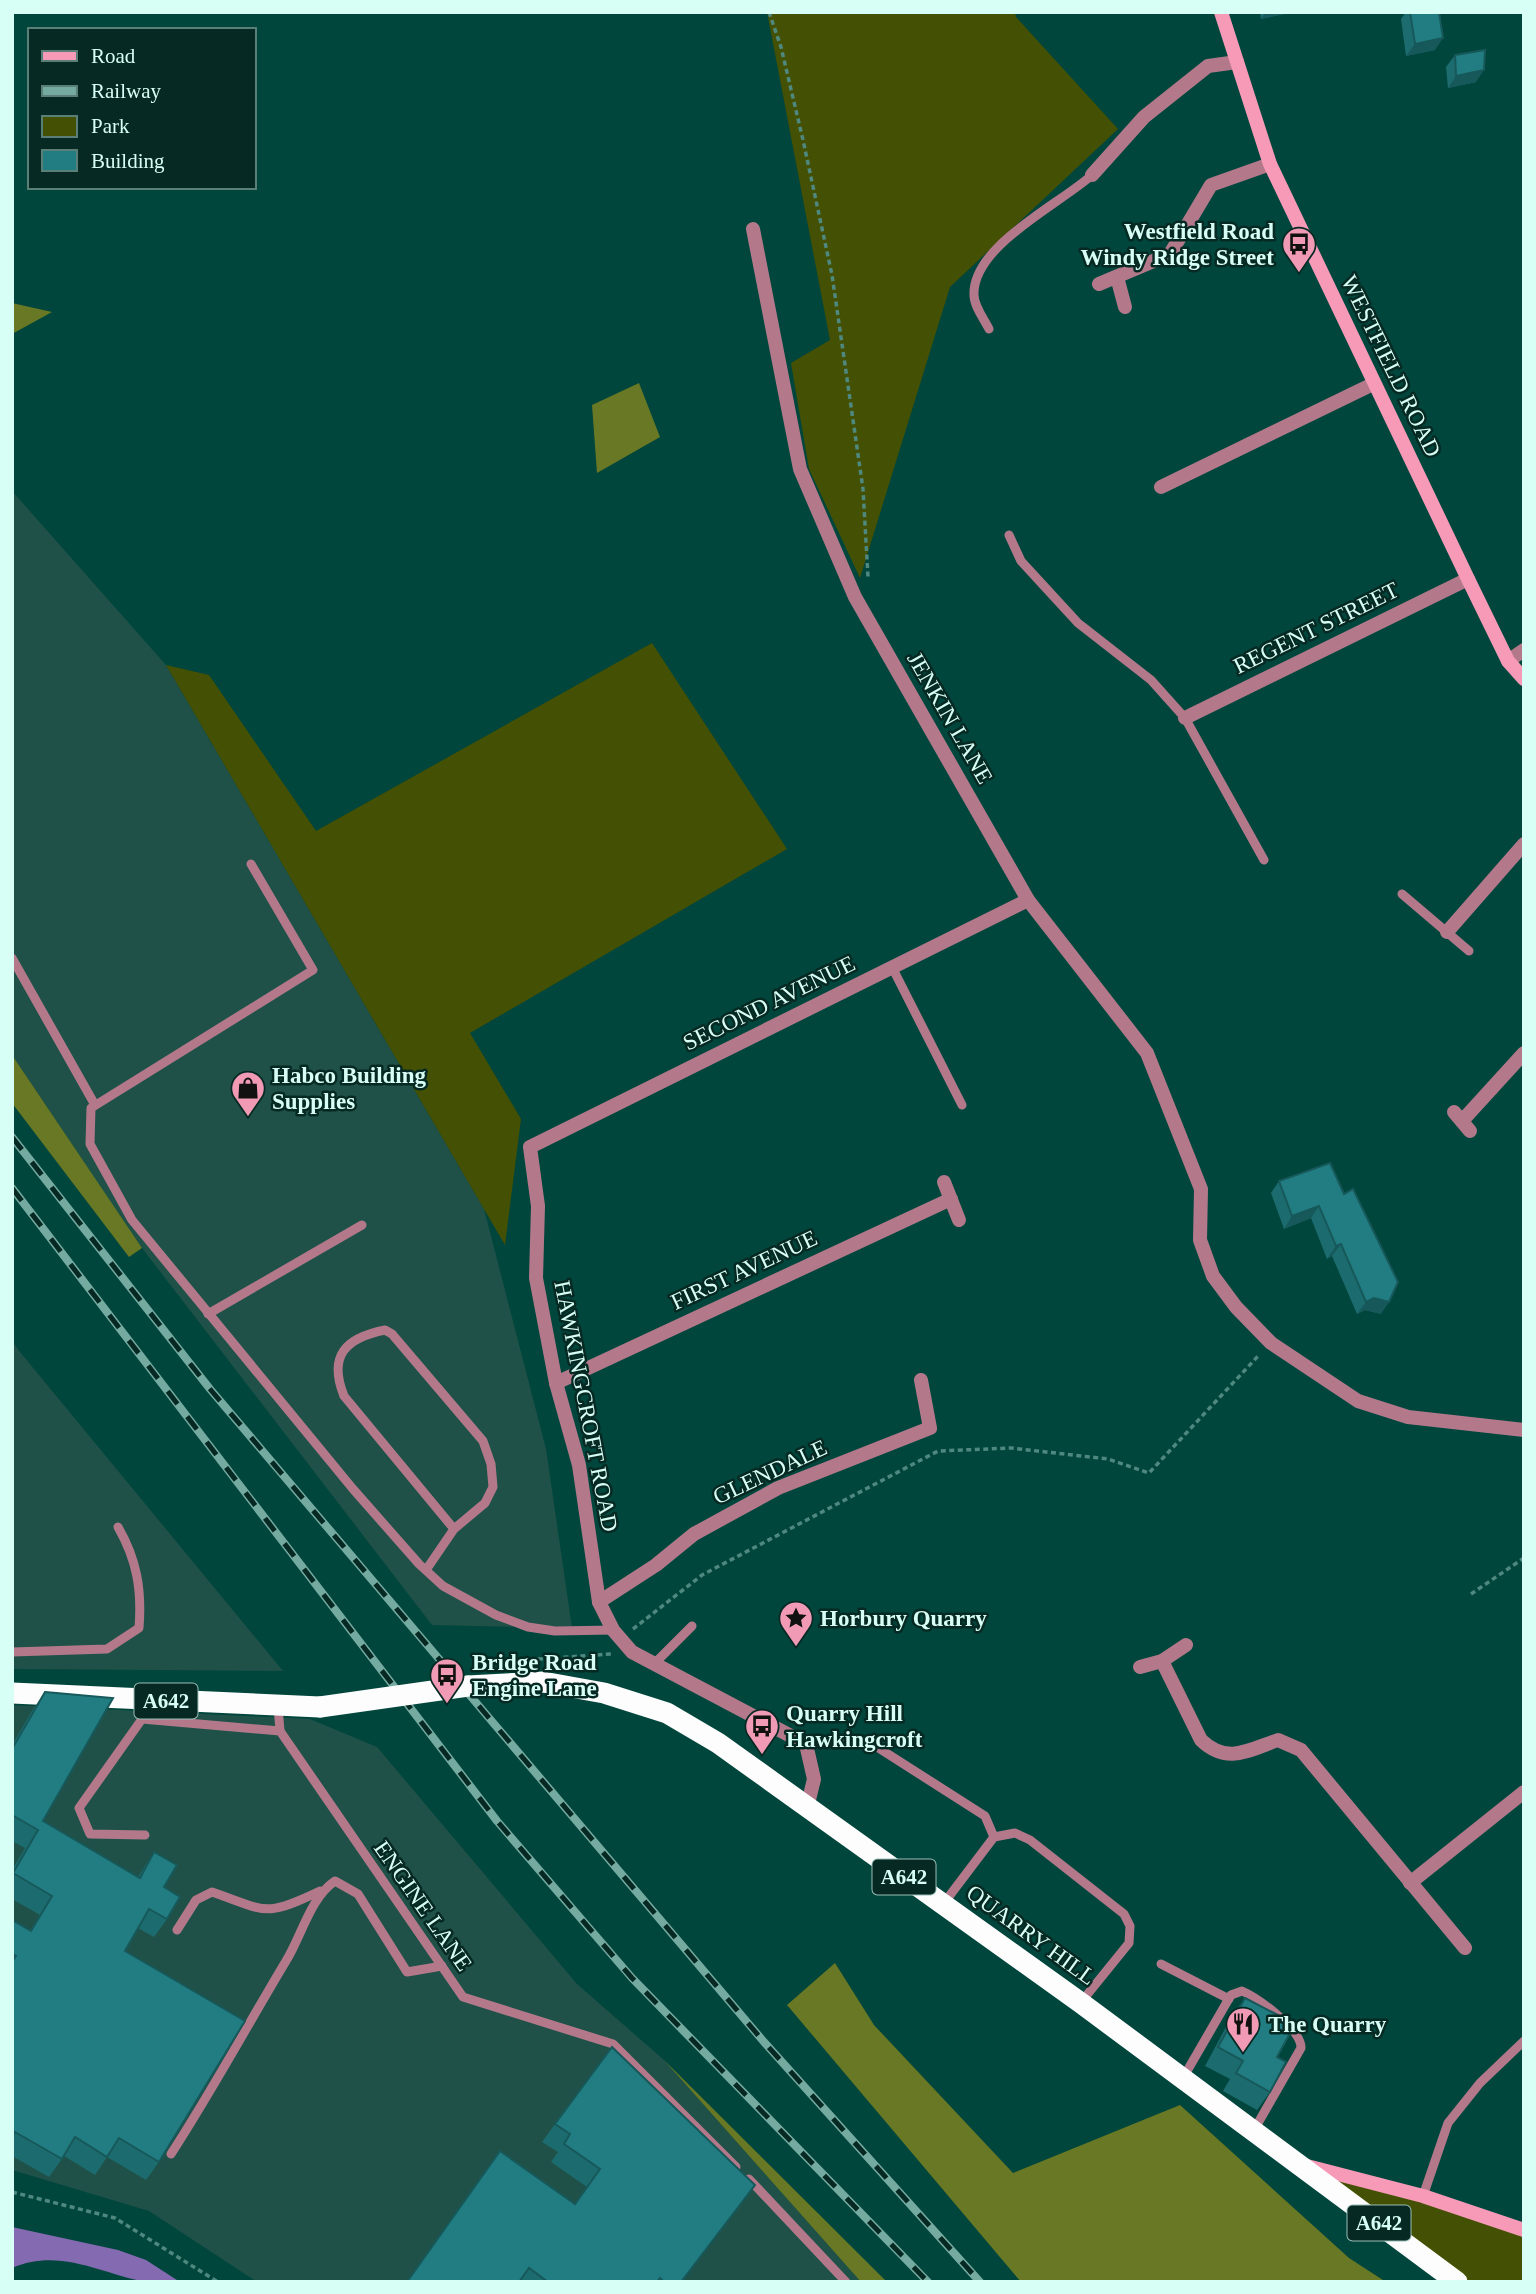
<svg xmlns="http://www.w3.org/2000/svg" width="1536" height="2294" viewBox="0 0 1536 2294" font-family="'Times New Roman',serif">
<style>
.built{fill:#1f5148}
.green{fill:#445003}
.forest{fill:#687824}
.water{fill:#836ab1}
.lines{fill:none;stroke-linecap:round;stroke-linejoin:round}
.path{stroke:#4e887e;stroke-width:3.5;stroke-dasharray:5 3.5;stroke-linecap:butt}
.lane{stroke:#b3798b;stroke-width:9}
.street{stroke:#b3798b;stroke-width:14}
.secondary{stroke:#f69ab8;stroke-width:14}
.highway{stroke:#fdfdfd;stroke-width:21}
.rail-casing{stroke:#75aaa0;stroke-width:8}
.rail{stroke:#062923;stroke-width:5;stroke-dasharray:16;stroke-linecap:butt}
.highway-bridge{stroke:#fdfdfd;stroke-width:21}
.wall{fill:#1c6c6f}
.shaded-wall{fill:#17585a}
.building{fill:#217d81;stroke:#17585a;stroke-width:2}
.labels{text-anchor:middle;dominant-baseline:central;stroke-width:5;stroke-linejoin:round;paint-order:stroke}
.shield{fill:#062923;stroke:#99bfb6;stroke-width:2}
.shield-label{font-size:21px;font-weight:bold;fill:#d8fff5}
.poi-label{font-size:23px;font-weight:bold;fill:#d8fff5;stroke:#062923;text-anchor:start}
.street-label{font-size:23px;fill:#d8fff5;stroke:#062923}
</style>
<rect width="100%" height="100%" fill="#00463c"/>
<g class="built">
<polygon points="12,491 166,665 484,1209 546,1449 572,1628 432,1625 142,1248 12,1055"/>
<polygon points="12,1341 20,1352 283,1671 12,1669"/>
<polygon points="12,1705 310,1719 377,1747 577,1984 664,2060 861,2282 257,2282 149,2211 12,2170"/>
</g>
<g class="green">
<polygon points="767,12 1015,12 1016,17 1118,129 950,287 860,578 809,469 791,363 830,340"/>
<polygon points="652,643 787,849 470,1033 521,1119 505,1245 166,665 209,675 316,831"/>
<polygon points="1302,2165 1524,2230 1524,2282 1457,2282"/>
</g>
<g class="forest">
<polygon points="12,303 52,312 12,334"/>
<polygon points="639,383 660,437 597,473 592,405"/>
<polygon points="12,1055 142,1248 129,1257 12,1103"/>
<polygon points="835,1963 874,2025 1013,2173 1180,2105 1349,2258 1386,2282 1021,2282 787,2005"/>
<polygon points="664,2060 887,2282 861,2282"/>
</g>
<path class="water" d="M12,2227L118,2250L146,2260L180,2282C170,2282 157,2284 147,2282C101,2274 60,2247 12,2268Z"/>
<g class="lines">
<g class="path">
<polyline points="769,12 781,47 803,140 832,275 863,489 868,577"/>
<polyline points="1471,1594 1524,1558"/>
<polyline points="633,1629 702,1575 938,1451 1011,1448 1108,1459 1149,1473 1260,1354"/>
<polyline points="538,1659 611,1654"/>
<polyline points="12,2192 115,2218 218,2282"/>
</g>
<g class="lane">
<path d="M989,329C984,319 974,306 974,295C972,246 1060,204 1092,175"/>
<polyline points="1009,535 1021,561 1078,623 1151,680 1185,718 1264,860"/>
<polyline points="251,864 313,970 91,1108 90,1144 132,1220 353,1489 419,1564 443,1586 496,1615 528,1627 555,1631 613,1630"/>
<polyline points="1402,894 1469,951"/>
<polyline points="12,958 95,1105"/>
<polyline points="892,967 962,1105"/>
<polyline points="208,1314 362,1225"/>
<path d="M426,1570L454,1529L485,1503L493,1487L491,1464L483,1441L392,1334L385,1330C345,1338 328,1356 344,1396L454,1529"/>
<path d="M12,1652L107,1649L139,1628C142,1590 137,1560 118,1527"/>
<polyline points="654,1664 692,1626"/>
<polyline points="278,1706 280,1731 463,1997 613,2044 736,2167"/>
<polyline points="806,1744 851,1739 877,1747 985,1816 994,1837"/>
<polyline points="145,1835 90,1834 79,1808 142,1719 280,1731"/>
<polyline points="944,1903 994,1837 1015,1833 1030,1840 1124,1914 1130,1926 1129,1943 1082,2001"/>
<path d="M177,1930L196,1900L212,1892C267,1911 264,1918 320,1891"/>
<polyline points="1161,1964 1229,1999"/>
<path d="M1183,2078L1231,1995L1242,1991C1258,1998 1302,2030 1301,2048L1254,2130"/>
<path d="M171,2154C212,2091 247,2026 286,1961C302,1935 310,1898 335,1881L358,1894L407,1972L442,1966"/>
<polyline points="749,2179 846,2282"/>
<polyline points="1423,2196 1448,2123 1480,2083 1524,2041"/>
</g>
<g class="street">
<polyline points="1092,175 1144,117 1208,66 1237,62"/>
<polyline points="753,229 800,469 855,597 1028,900 1147,1053 1201,1189 1200,1240 1213,1276 1236,1307 1271,1343 1358,1401 1408,1417 1524,1430"/>
<polyline points="1117,277 1125,307"/>
<polyline points="1099,284 1170,254 1211,185 1270,164"/>
<polyline points="1161,487 1373,384"/>
<polyline points="1508,661 1524,650"/>
<polyline points="1185,718 1468,579"/>
<polyline points="1447,932 1524,844"/>
<polyline points="1454,1112 1470,1131"/>
<polyline points="1462,1121 1524,1053"/>
<polyline points="944,1182 959,1220"/>
<polyline points="556,1383 951,1199"/>
<polyline points="599,1602 656,1565 694,1534 778,1488 930,1428 921,1380"/>
<path d="M1162,1661L1201,1740C1227,1765 1249,1750 1278,1740L1301,1750L1465,1948"/>
<polyline points="1140,1667 1162,1661 1186,1645"/>
<polyline points="807,1808 814,1779 806,1744 632,1652 613,1630 599,1602 579,1465 556,1383 536,1278 538,1206 530,1147 1028,900"/>
<polyline points="1410,1883 1524,1792"/>
</g>
<g class="secondary">
<polyline points="1221,12 1270,164 1468,579 1508,661 1524,679"/>
<polyline points="1307,2166 1423,2196 1524,2230"/>
</g>
<g class="highway">
<polyline points="468,1686 543,1682 604,1693 667,1713 718,1743 1081,2003 1457,2282"/>
<polyline points="12,1693 320,1707"/>
</g>
<g class="rail-casing">
<g id="rail">
<polyline points="12,1137 210,1389 764,2042 980,2282"/>
<polyline points="12,1188 497,1821 632,1978 928,2282"/>
</g>
</g>
<use href="#rail" class="rail"/>
<polyline class="highway-bridge" points="320,1707 468,1686"/>
</g>
<g class="wall">
<polygon points="1260,12 1294,12 1261,19"/>
<polygon points="1406,12 1439,12 1435,50 1406,56 1401,19"/>
<polygon points="1455,55 1476,82 1448,88 1446,67"/>
<polygon points="1330,1163 1381,1314 1365,1310 1357,1314 1332,1256 1327,1259 1311,1218 1284,1229 1271,1193 1279,1181"/>
<polygon points="45,1692 43,1821 138,1877 154,1852 164,1887 167,1919 154,1937 138,1928 125,1951 159,2162 146,2180 107,2157 95,2175 64,2156 49,2177 12,2156 12,1920 30,1931 40,1915 12,1899 12,1870 25,1848 12,1841 12,1745 32,1711"/>
<polygon points="1245,1998 1277,2057 1270,2092 1257,2110 1223,2091 1230,2079 1205,2066 1232,2016"/>
<polygon points="555,2124 755,2185 682,2282 407,2282 575,2204 587,2187 551,2162 558,2152 542,2142"/>
</g>
<g class="shaded-wall">
<polygon points="1266,12 1294,12 1261,19"/>
<polygon points="1443,38 1435,50 1406,56 1415,44"/>
<polygon points="1484,70 1476,82 1448,88 1456,76"/>
<polygon points="1319,1206 1311,1218 1284,1229 1292,1216"/>
<polygon points="1341,1244 1332,1256 1327,1259 1336,1246"/>
<polygon points="1374,1298 1389,1302 1381,1314 1365,1310 1357,1314 1366,1302"/>
<polygon points="755,2185 682,2282 681,2282"/>
</g>
<g class="building">
<polygon points="1410,12 1439,12 1443,38 1415,44"/>
<polygon points="1485,50 1484,70 1456,76 1455,55"/>
<polygon points="1330,1163 1344,1194 1353,1189 1398,1282 1389,1302 1374,1298 1366,1302 1341,1244 1336,1246 1319,1206 1292,1216 1279,1181"/>
<polygon points="45,1692 113,1698 43,1821 140,1878 154,1852 177,1865 164,1887 180,1897 167,1919 149,1909 125,1951 245,2021 159,2162 119,2138 107,2157 75,2137 62,2159 15,2132 12,2137 12,1962 16,1956 12,1954 12,1920 31,1931 52,1896 13,1873 38,1830 12,1815 12,1749"/>
<polygon points="1245,1998 1295,2024 1277,2057 1286,2062 1270,2092 1236,2073 1243,2061 1218,2047"/>
<polygon points="612,2047 755,2185 681,2282 664,2282 660,2278 657,2282 548,2282 529,2268 519,2282 407,2282 500,2151 575,2204 600,2169 564,2144 570,2134 555,2124"/>
</g>
<defs>
<g id="bus-pin" transform="scale(1.75)"><path d="M0 17L-7.5 6A9.5 9.5 0 1 1 7.5 6Z" fill="#f09ab5" stroke="#062923"/><path d="M-5-6H5V4H4V6H2V4H-2V6H-4V4H-5ZM-3.5-4V0h7V-4ZM-3.5 1.2v1.5H-2V1.2ZM2 1.2v1.5H3.5V1.2Z" fill="#111"/></g>
<g id="shop-pin" transform="scale(1.75)"><path d="M0 17L-7.5 6A9.5 9.5 0 1 1 7.5 6Z" fill="#f09ab5" stroke="#062923"/><path d="M-5-2.5h2.3a2.7 3.5 0 0 1 5.4 0H5L5.5 6h-11ZM-1.5-2.5h3a1.5 2.3 0 0 0-3 0Z" fill="#111"/></g>
<g id="sight-pin" transform="scale(1.75)"><path d="M0 17L-7.5 6A9.5 9.5 0 1 1 7.5 6Z" fill="#f09ab5" stroke="#062923"/><path d="M0-6L1.8-2.2L6-1.7L2.9 1.2L3.7 5.4L0 3.3L-3.7 5.4L-2.9 1.2L-6-1.7L-1.8-2.2Z" fill="#111"/></g>
<g id="restaurant-pin" transform="scale(1.75)"><path d="M0 17L-7.5 6A9.5 9.5 0 1 1 7.5 6Z" fill="#f09ab5" stroke="#062923"/><path d="M-5-6h1v4h1v-4h1v4h1v-4h1v5L-1.5 .5V6h-2V.5L-5-1ZM5-6V6H3V1.5H1.5Q1.5-4 5-6Z" fill="#111"/></g>
</defs>
<g fill-rule="evenodd">
<use href="#bus-pin" x="1299" y="244"/>
<use href="#shop-pin" x="248" y="1088"/>
<use href="#sight-pin" x="796" y="1618"/>
<use href="#bus-pin" x="447" y="1675"/>
<use href="#bus-pin" x="762" y="1726"/>
<use href="#restaurant-pin" x="1243" y="2024"/>
</g>
<g class="labels">
<g class="shield">
<rect x="134.5" y="1683.5" width="63" height="35" rx="5"/>
<rect x="872.5" y="1859.5" width="63" height="35" rx="5"/>
<rect x="1347.5" y="2205.5" width="63" height="35" rx="5"/>
</g>
<g class="shield-label">
<text x="166" y="1701">A642</text>
<text x="904" y="1877">A642</text>
<text x="1379" y="2223">A642</text>
</g>
<g class="poi-label">
<text x="1274" y="231" text-anchor="end">Westfield Road<tspan x="1274" dy="26">Windy Ridge Street</tspan></text>
<text x="272" y="1075">Habco Building<tspan x="272" dy="26">Supplies</tspan></text>
<text x="820" y="1618">Horbury Quarry</text>
<text x="472" y="1662">Bridge Road<tspan x="472" dy="26">Engine Lane</tspan></text>
<text x="786" y="1713">Quarry Hill<tspan x="786" dy="26">Hawkingcroft</tspan></text>
<text x="1268" y="2024">The Quarry</text>
</g>
<g class="street-label">
<text transform="translate(1391 366) rotate(64)">WESTFIELD ROAD</text>
<text transform="translate(1316 628) rotate(-26)">REGENT STREET</text>
<text transform="translate(950 718) rotate(60)">JENKIN LANE</text>
<text transform="translate(769 1003) rotate(-26)">SECOND AVENUE</text>
<text transform="translate(744 1270) rotate(-25)">FIRST AVENUE</text>
<text transform="translate(586 1406) rotate(79)">HAWKINGCROFT ROAD</text>
<text transform="translate(770 1472) rotate(-25)">GLENDALE</text>
<text transform="translate(423 1906) rotate(55)">ENGINE LANE</text>
<text transform="translate(1031 1935) rotate(36)">QUARRY HILL</text>
</g>
</g>
<rect width="1536" height="2294" fill="none" stroke="#d8fff5" stroke-width="28"/>
<rect x="28" y="28" width="228" height="161" fill="#062923" stroke="#5a7f77" stroke-width="2"/>
<rect x="42" y="51" width="35" height="10" fill="#f69ab8" stroke="#5a7f77" stroke-width="2"/>
<text x="91" y="63" font-size="21" fill="#d8fff5">Road</text>
<rect x="42" y="86" width="35" height="10" fill="#75aaa0" stroke="#5a7f77" stroke-width="2"/>
<text x="91" y="98" font-size="21" fill="#d8fff5">Railway</text>
<rect x="42" y="116" width="35" height="21" fill="#445003" stroke="#5a7f77" stroke-width="2"/>
<text x="91" y="133" font-size="21" fill="#d8fff5">Park</text>
<rect x="42" y="150" width="35" height="21" fill="#217d81" stroke="#5a7f77" stroke-width="2"/>
<text x="91" y="168" font-size="21" fill="#d8fff5">Building</text>
</svg>
